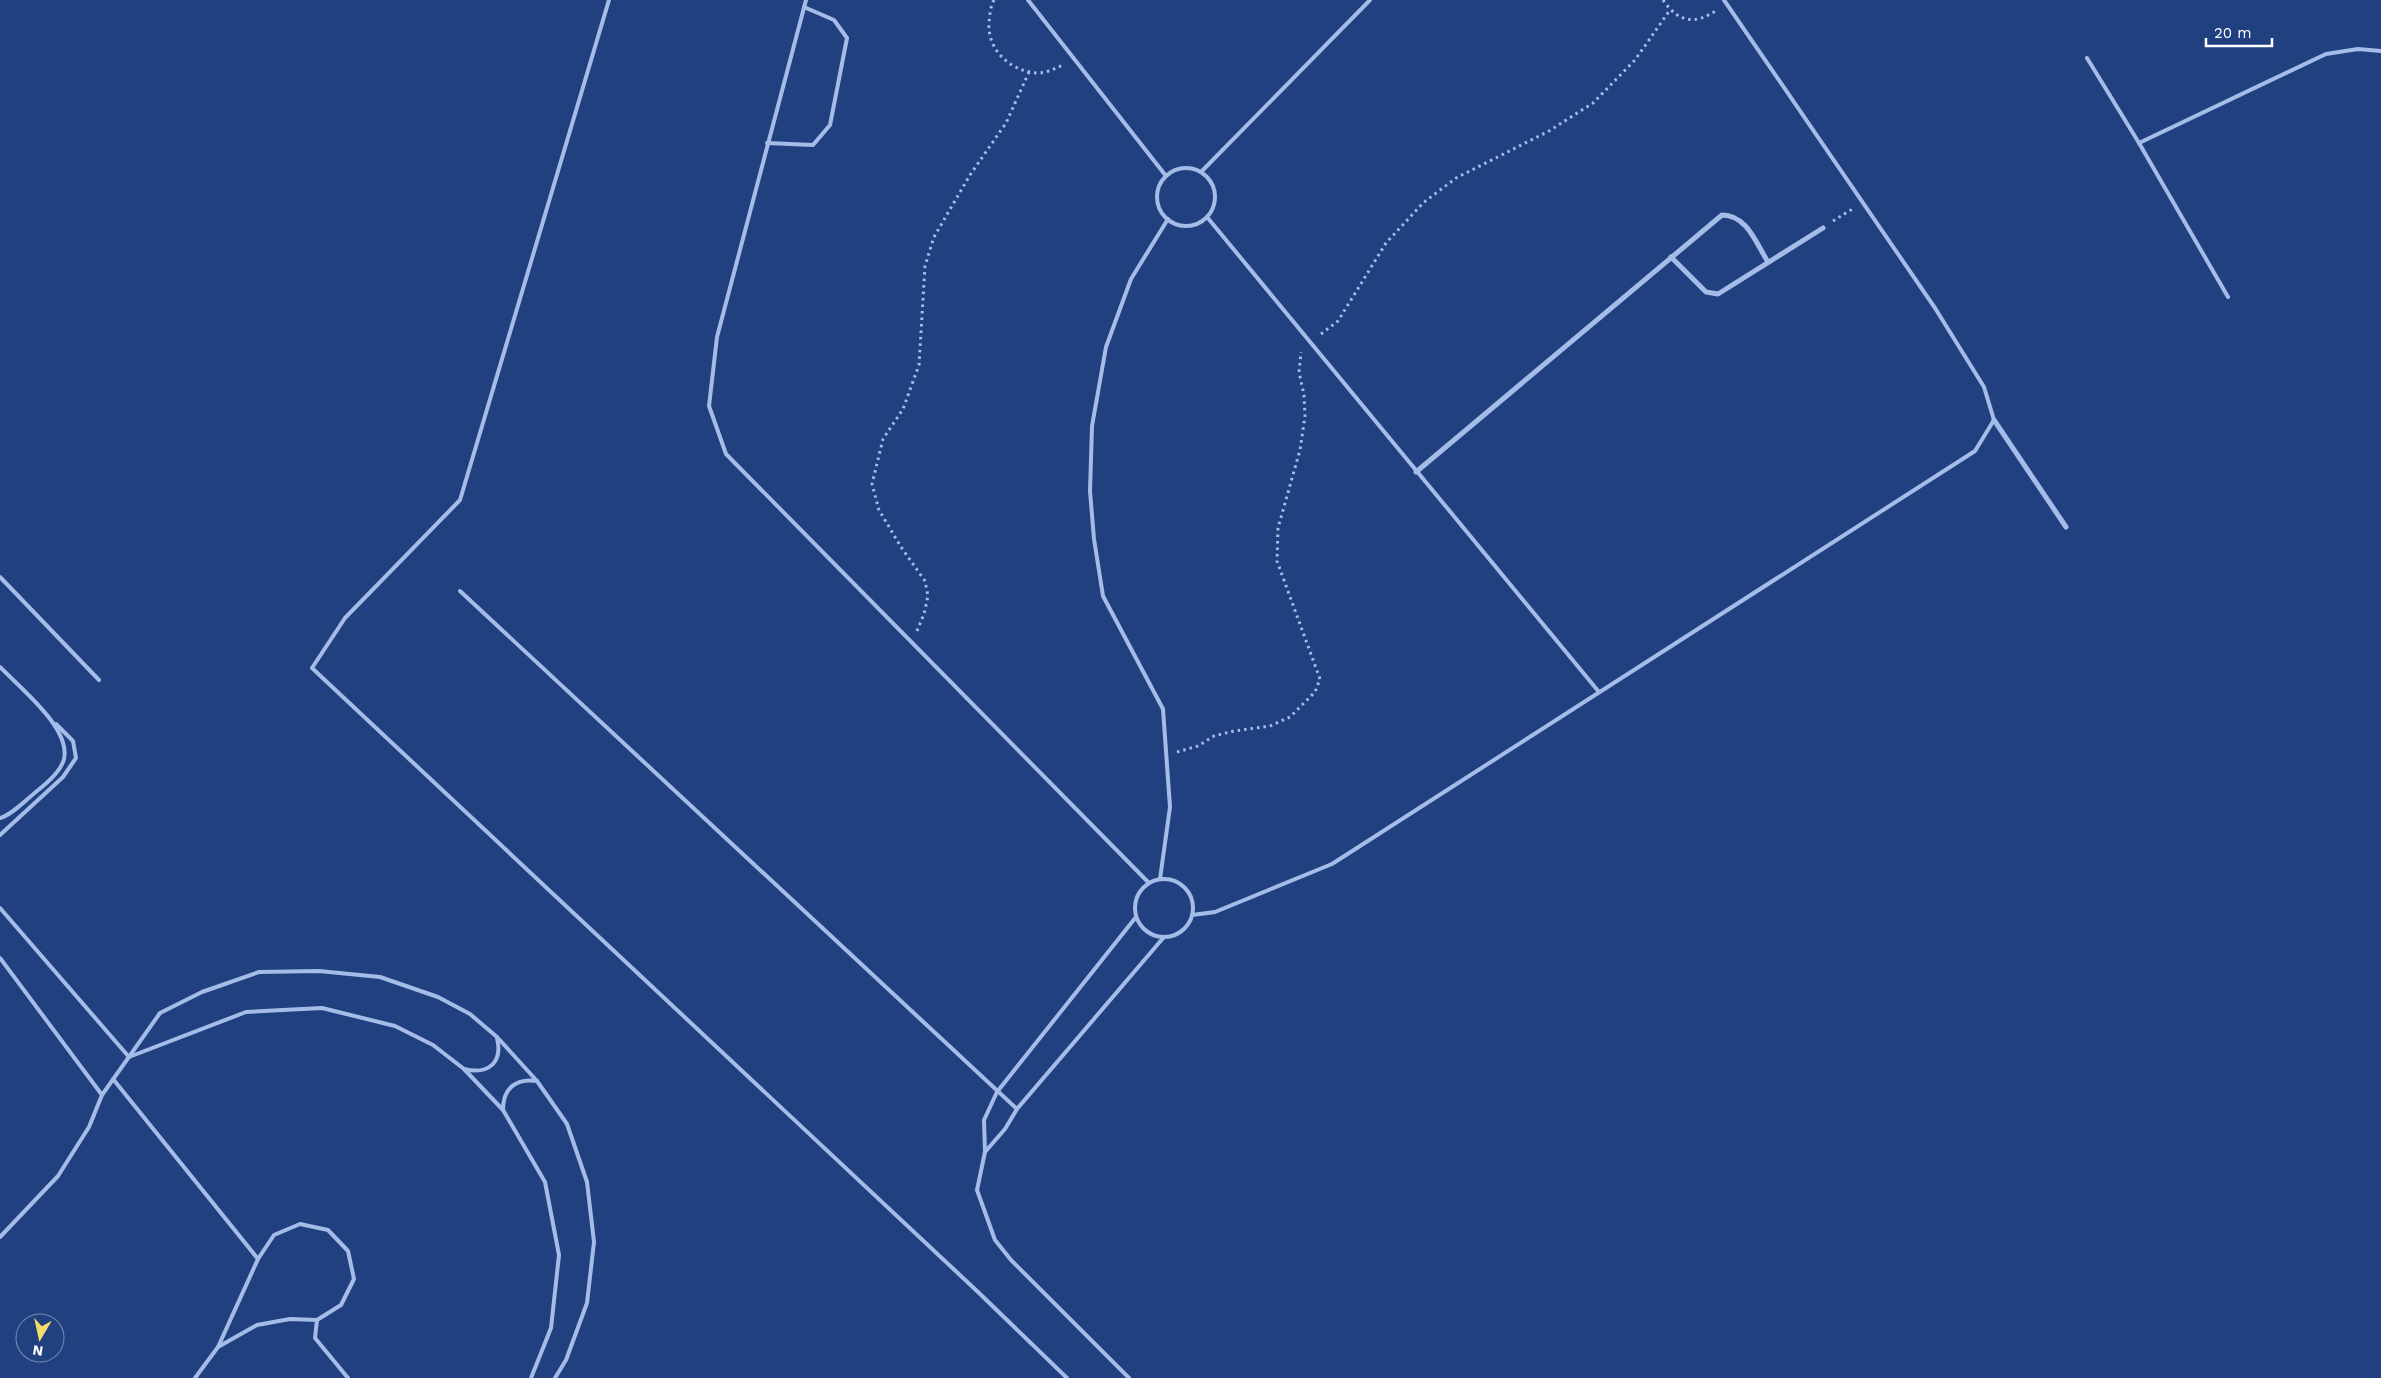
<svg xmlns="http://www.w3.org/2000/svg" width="2381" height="1378" viewBox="0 0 2381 1378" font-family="'Work Sans',sans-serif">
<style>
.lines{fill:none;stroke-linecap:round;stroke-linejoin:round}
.path{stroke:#a6bce8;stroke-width:3;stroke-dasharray:2.5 4;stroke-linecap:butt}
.lane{stroke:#a6bce8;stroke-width:4}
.street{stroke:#a6bce8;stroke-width:5}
</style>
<rect width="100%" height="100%" fill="#214080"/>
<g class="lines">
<g class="path">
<path d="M994,0C990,7 990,15 989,22C987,50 1010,71 1037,73C1046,73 1054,69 1063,65"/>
<path d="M1663,0C1679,23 1695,25 1717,10"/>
<polyline points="1833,221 1854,208"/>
<polyline points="1321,334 1338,321 1386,243 1423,203 1456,178 1549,131 1593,103 1635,60 1670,10"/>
<polyline points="917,631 924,614 928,596 925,581 901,547 879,510 872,484 883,439 903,409 919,365 925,266 934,237 970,175 1006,123 1029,72"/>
<polyline points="1177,752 1198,746 1214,736 1234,731 1270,726 1290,717 1315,692 1320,679 1277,561 1278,528 1300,450 1305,416 1304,395 1299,372 1301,352"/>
</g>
<g class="lane">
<polyline points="609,0 460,500 345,618 312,668 978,1292 1067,1378"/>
<polyline points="806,0 717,337 709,406 726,454 1149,883"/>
<polyline points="1028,0 1166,176"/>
<polyline points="2087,58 2139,143 2228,297"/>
<polyline points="767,143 813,145 830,125 847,38 834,20 804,7"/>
<polyline points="2139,143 2326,54 2358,49 2381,51"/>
<circle cx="1186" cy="197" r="29"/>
<polyline points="1201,172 1370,0"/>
<polyline points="1207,217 1599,692"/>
<polyline points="0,577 99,680"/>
<polyline points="460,591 1017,1109"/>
<path d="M0,667C20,688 71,728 64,759C61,771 46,784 37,791C27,799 12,815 0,818"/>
<polyline points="0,835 63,777 76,758 73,741 56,724"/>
<polyline points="1160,879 1170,807 1163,709 1103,596 1094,539 1090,491 1092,426 1106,347 1131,279 1168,219"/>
<circle cx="1164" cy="908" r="29"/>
<polyline points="0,908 129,1057"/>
<polyline points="1192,915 1215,912 1332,864 1975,451 1994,420 1984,387 1935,308 1724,0"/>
<polyline points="0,958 102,1095"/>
<polyline points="129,1057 246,1012 322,1008 395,1026 433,1045 464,1069 503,1110 545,1182 559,1255 551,1328 531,1378"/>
<path d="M464,1069C488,1075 503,1063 497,1038"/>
<polyline points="113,1079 258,1259"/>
<path d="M503,1110C503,1088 516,1078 537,1081"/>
<polyline points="985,1152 1005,1129 1017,1109 1164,937"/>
<polyline points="0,1237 58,1176 89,1127 102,1095 160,1013 202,992 259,972 319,971 380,977 438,997 470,1014 497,1037 537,1081 567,1124 587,1182 594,1242 587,1303 566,1360 555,1378"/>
<polyline points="317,1320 315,1338 348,1378"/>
<polyline points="195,1378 218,1347 258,1259 274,1235 300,1224 328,1230 348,1251 354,1279 341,1305 317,1320 290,1319 257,1325 218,1347"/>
<polyline points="1129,1378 1011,1260 995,1240 977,1190 985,1152 984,1120 997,1092 1136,917"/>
</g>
<g class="street">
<polyline points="1671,257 1706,292 1718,294 1823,228"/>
<polyline points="1994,420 2066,527"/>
<path d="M1416,472L1722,215C1747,215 1756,243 1768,262"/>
</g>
</g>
<g transform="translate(40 1338) rotate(189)"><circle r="24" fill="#214080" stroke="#7a8cb3"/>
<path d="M0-4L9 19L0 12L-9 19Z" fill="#f4dc68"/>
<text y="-8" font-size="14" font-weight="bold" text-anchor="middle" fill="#ffffff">N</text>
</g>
<path d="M2206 38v8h66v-8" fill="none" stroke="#ffffff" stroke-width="2.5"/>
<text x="2214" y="38" font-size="15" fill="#ffffff" stroke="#214080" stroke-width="4" paint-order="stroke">20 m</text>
</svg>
